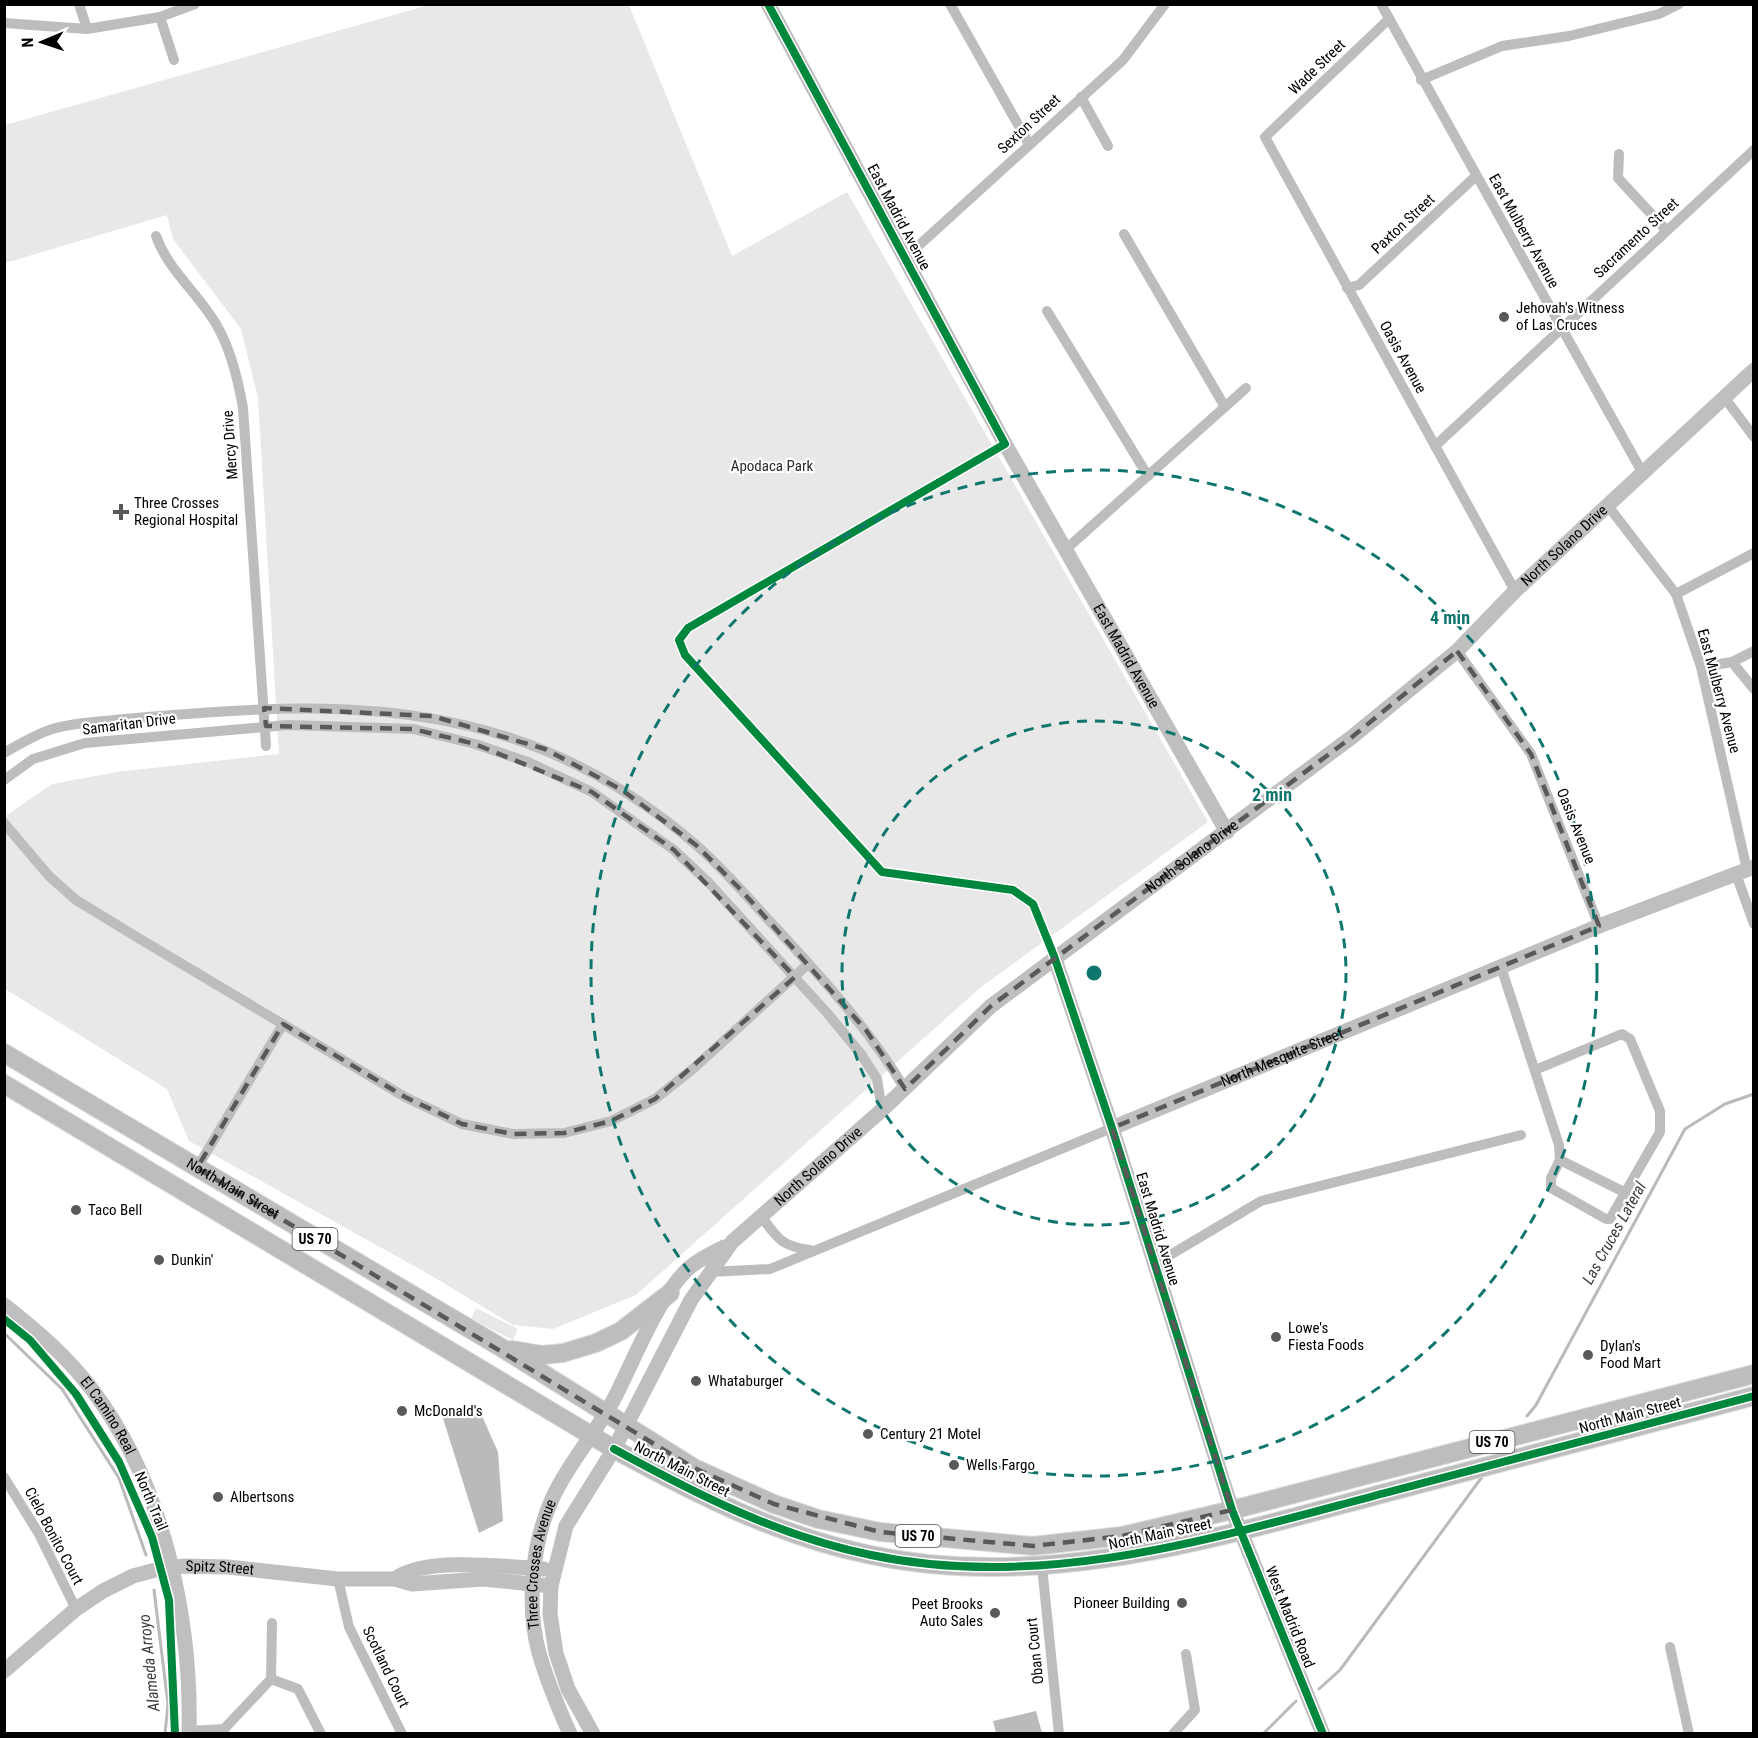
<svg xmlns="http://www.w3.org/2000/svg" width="1758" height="1738" viewBox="0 0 1758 1738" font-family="'Roboto Condensed',sans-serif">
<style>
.green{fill:#e8e8e8}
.water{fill:#bababa}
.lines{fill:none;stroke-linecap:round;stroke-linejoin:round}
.stream{stroke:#bababa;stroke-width:3}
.primary-casing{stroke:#dbdbdb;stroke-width:20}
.street{stroke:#bdbdbd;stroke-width:10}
.secondary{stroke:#bfbfbf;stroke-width:15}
.primary{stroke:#bdbdbd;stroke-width:18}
.cycleway-casing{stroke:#fff;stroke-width:11}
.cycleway{stroke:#00873e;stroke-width:8}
.marked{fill:none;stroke:#595959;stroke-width:4.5;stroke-dasharray:12 8;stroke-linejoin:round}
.ring{fill:none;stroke:#0f766e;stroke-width:3;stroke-dasharray:10 8}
.poi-dot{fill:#595959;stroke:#fff;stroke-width:2}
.labels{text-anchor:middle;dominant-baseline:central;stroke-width:4.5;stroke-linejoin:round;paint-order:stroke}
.shield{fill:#fff;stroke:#4c4c4c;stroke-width:1.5}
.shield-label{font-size:14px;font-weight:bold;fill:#000}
.street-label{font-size:15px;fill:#000;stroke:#fff}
.poi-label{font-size:15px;fill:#000;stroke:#fff;text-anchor:start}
.park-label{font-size:15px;fill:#2c2c2c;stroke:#fff}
.water-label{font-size:16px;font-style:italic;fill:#3d3d3d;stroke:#fff}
.centre{fill:#0f766e;stroke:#fff;stroke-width:3}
.ring-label{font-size:18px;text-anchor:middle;font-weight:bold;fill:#0f766e;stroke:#fff;stroke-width:4.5;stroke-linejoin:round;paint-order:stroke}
</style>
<rect width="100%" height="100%" fill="#fff"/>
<g class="green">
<polygon points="429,5 629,5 732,256 847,192 1208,822 980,988 636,1295 553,1329 513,1325 432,1276 189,1141 167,1089 5,989 4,817 7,815 52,784 117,772 279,754 258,398 241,329 173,239 167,215 5,263 5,125"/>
<polygon points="476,1308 518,1329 513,1340 471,1319"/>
</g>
<g class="water">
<polygon points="478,1407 498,1452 503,1521 479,1533 442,1415"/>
<polygon points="1036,1711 1042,1733 996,1733 993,1721"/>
</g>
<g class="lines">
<g class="stream">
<polyline points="1625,1203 1634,1208"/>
<polyline points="4,1333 62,1389 119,1478 146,1555"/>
<polyline points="1527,1416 1536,1405 1685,1129 1725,1104 1754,1094"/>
<polyline points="154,1590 168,1704 165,1734"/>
<polyline points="1319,1689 1340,1670 1482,1477"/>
<polyline points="1263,1734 1296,1701"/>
</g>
<g class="primary-casing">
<g id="primary">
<path id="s7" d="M4,1053L502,1348L694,1468L774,1504L818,1519L880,1532L1033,1546L1122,1536L1232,1510L1754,1374"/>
<path d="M4,1084L614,1449C696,1494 778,1536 871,1555C1045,1592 1218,1537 1385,1493C1508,1460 1631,1429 1754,1396"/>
<polyline points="512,1350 542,1355 563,1353 596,1343 621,1331 670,1293"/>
</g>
</g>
<g class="street">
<polyline points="79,4 87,29"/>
<polyline points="950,4 1029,144"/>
<polyline points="1381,4 1642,472"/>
<polyline points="160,17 174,60"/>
<polyline points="1389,19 1265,137 1515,591"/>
<polyline points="4,23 87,29 160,17 195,4"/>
<polyline points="1421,80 1502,46 1569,36 1659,14 1679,4"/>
<polyline points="1081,97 1108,146"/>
<polyline points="1619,154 1618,178 1666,230"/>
<polyline points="1124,234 1225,407"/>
<path d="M156,236C168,270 198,293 216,324C231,349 238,379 243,408L266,746"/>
<polyline points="905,258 1123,60 1165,4"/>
<polyline points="1347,288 1359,285 1476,176"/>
<polyline points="1047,311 1148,476"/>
<polyline points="1724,397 1754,437"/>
<polyline points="1435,446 1754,150"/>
<polyline points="1608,506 1676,594 1701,667 1747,870"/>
<polyline points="1065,550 1246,388"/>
<polyline points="1676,594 1754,553"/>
<polyline points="1457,651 1531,754 1599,926"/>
<polyline points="1732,662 1754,689"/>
<polyline points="1701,667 1732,662 1754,651"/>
<path d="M4,753C20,744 34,735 52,729C72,723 93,722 114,720C148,717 181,714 215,712C399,699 550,719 695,844C724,869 750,900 776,928C823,979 869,1029 905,1089"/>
<polyline points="4,780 33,759 85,743 288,725 413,729 475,744 528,762 592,792 674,850 709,883 828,1014 861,1054 877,1079 882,1110"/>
<polyline points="4,823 49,876 76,900 140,939 405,1097 462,1124 513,1134 564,1133 611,1121 655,1099 694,1068 808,964"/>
<polyline points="1736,874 1754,924"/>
<polyline points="1501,967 1559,1145 1560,1160 1551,1178 1551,1188 1606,1219 1610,1219 1660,1132 1660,1111 1630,1039 1622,1034 1535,1070"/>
<polyline points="1560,1160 1626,1193"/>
<polyline points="197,1168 283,1024"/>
<path d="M761,1216C778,1239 781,1246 810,1250"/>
<polyline points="1155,1264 1261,1201 1521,1135"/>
<polyline points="709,1272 770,1269 1112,1128"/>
<polyline points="4,1477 39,1534 76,1609"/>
<polyline points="1042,1566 1059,1734"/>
<polyline points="338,1579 349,1627 402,1734"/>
<polyline points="1670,1647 1689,1734"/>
<polyline points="271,1679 272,1623"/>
<polyline points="189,1731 224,1729 271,1679 298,1689 321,1734"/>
<polyline points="1173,1734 1195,1710 1186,1654"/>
</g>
<g class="secondary">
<path id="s1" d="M768,4L1005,444L1227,832"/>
<polyline points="1054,956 1112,1128 1232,1510 1323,1734"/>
<path id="s2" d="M1112,1128L1599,926L1754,867"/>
<path id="s3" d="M4,1305C37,1331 68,1357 93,1391C163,1483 192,1619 189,1734"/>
<path d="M395,1579C425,1556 506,1567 544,1569"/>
<path id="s4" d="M4,1671L76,1609L103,1591L133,1576L159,1569L184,1566L228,1567L338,1579H395L412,1584L483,1579L551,1586"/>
<path id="s5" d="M570,1734C558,1707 547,1681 539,1653C526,1605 532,1542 553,1497C569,1462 597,1432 615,1397C634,1360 659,1295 689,1268C699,1259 713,1253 724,1247"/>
<path id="s6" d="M593,1734L568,1689L556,1653L550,1614L551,1586L566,1526L614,1449L691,1300L732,1242L882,1110L991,1006L1352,737L1457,651L1515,591L1754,370"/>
</g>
<use href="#primary" class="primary"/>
<g class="cycleway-casing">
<g id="cycleway">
<polyline points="768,4 1005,444 688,628 679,640 685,655 882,872 1013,890 1033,904 1054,956 1112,1128 1232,1510 1323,1734"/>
<polyline points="4,1319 30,1340 76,1394 119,1462 152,1537 169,1600 175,1734"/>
<path d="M614,1449C696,1494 778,1536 871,1555C1045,1592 1218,1537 1385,1493C1508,1460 1631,1429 1754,1396"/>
</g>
</g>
<use href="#cycleway" class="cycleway"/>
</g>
<path class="marked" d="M1457,651L1531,754L1599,926L1112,1128L1232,1510L1122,1536L1033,1546L880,1532L774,1504L694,1468L197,1168L283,1024L405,1097L462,1124L513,1134L564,1133L611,1121L655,1099L795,977L674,850L592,792L475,744L413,729L266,726L264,708L432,716L545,749L622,790L696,845L741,890L866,1030L905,1089L991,1006L1352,737Z"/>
<g class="ring">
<circle cx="1094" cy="973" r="252"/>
<circle cx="1094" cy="973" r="503"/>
</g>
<g class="poi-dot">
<circle cx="1504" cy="317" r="6"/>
<path d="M118 503h6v6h6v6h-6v6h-6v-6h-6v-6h6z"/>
<circle cx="76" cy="1210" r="6"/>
<circle cx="159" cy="1260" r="6"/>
<circle cx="1276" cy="1337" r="6"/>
<circle cx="1588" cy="1355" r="6"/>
<circle cx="696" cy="1381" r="6"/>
<circle cx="402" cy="1411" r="6"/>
<circle cx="868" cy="1434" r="6"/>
<circle cx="954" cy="1465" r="6"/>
<circle cx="218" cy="1497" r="6"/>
<circle cx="1182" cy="1603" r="6"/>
<circle cx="995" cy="1613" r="6"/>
</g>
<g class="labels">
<g class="shield">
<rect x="292.5" y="1228" width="45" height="22" rx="4.5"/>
<rect x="1469.5" y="1431" width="45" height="22" rx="4.5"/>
<rect x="895.5" y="1525" width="45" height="22" rx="4.5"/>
</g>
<g class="shield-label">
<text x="315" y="1239">US 70</text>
<text x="1492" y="1442">US 70</text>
<text x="918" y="1536">US 70</text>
</g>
<g class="street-label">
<text transform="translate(1317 67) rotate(-44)">Wade Street</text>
<text transform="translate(1029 124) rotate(-43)">Sexton Street</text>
<text transform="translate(899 217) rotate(62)">East Madrid Avenue</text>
<text transform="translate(1403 224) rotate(-43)">Paxton Street</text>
<text transform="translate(1524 231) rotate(61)">East Mulberry Avenue</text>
<text transform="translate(1636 238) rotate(-43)">Sacramento Street</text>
<text transform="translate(1403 357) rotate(61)">Oasis Avenue</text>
<text transform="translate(230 445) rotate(-94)">Mercy Drive</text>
<text stroke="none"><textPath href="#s6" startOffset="1635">North Solano Drive</textPath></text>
<text stroke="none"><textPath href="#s1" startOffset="744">East Madrid Avenue</textPath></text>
<text transform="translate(1719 691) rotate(75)">East Mulberry Avenue</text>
<text transform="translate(129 724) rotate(-7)">Samaritan Drive</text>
<text transform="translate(1576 826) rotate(68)">Oasis Avenue</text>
<text stroke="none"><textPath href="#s6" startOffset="1149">North Solano Drive</textPath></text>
<text stroke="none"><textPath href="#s2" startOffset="184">North Mesquite Street</textPath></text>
<text stroke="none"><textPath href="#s6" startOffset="663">North Solano Drive</textPath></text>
<text stroke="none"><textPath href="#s7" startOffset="266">North Main Street</textPath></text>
<text transform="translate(1158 1229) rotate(73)">East Madrid Avenue</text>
<text transform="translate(1630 1415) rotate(-15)">North Main Street</text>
<text stroke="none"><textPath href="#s3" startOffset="153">El Camino Real</textPath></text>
<text transform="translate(682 1469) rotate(27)">North Main Street</text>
<text transform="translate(151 1501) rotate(67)">North Trail</text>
<text transform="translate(1160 1534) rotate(-12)">North Main Street</text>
<text transform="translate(54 1536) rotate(62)">Cielo Bonito Court</text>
<text stroke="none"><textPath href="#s5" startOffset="177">Three Crosses Avenue</textPath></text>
<text stroke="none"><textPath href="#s4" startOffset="249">Spitz Street</textPath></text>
<text transform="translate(1290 1617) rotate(68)">West Madrid Road</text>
<text transform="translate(1035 1651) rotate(-96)">Oban Court</text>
<text transform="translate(386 1667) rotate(64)">Scotland Court</text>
</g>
<g class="poi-label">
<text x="1516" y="308">Jehovah's Witness<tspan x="1516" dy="17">of Las Cruces</tspan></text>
<text x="134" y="503">Three Crosses<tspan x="134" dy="17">Regional Hospital</tspan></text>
<text x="88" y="1210">Taco Bell</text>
<text x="171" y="1260">Dunkin'</text>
<text x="1288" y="1328">Lowe's<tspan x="1288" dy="17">Fiesta Foods</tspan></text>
<text x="1600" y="1346">Dylan's<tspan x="1600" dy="17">Food Mart</tspan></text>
<text x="708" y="1381">Whataburger</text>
<text x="414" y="1411">McDonald's</text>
<text x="880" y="1434">Century 21 Motel</text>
<text x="966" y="1465">Wells Fargo</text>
<text x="230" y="1497">Albertsons</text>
<text x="1170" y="1603" text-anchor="end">Pioneer Building</text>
<text x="983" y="1604" text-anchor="end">Peet Brooks<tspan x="983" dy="17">Auto Sales</tspan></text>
</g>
<g class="park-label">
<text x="772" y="466">Apodaca Park</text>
</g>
<g class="water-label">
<text transform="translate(1614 1233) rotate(-61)">Las Cruces Lateral</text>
<text transform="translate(149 1663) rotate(-96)">Alameda Arroyo</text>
</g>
</g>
<circle cx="1094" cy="973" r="9" class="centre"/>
<g class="ring-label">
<text x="1450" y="624">4 min</text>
<text x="1272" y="801">2 min</text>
</g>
<rect width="1758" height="1738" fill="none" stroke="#000000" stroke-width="12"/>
<g transform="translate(42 42) rotate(268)" stroke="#ffffff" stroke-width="4.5" paint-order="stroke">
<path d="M0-4.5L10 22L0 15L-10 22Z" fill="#000000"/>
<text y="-9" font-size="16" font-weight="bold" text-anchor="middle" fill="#000000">N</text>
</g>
</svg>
